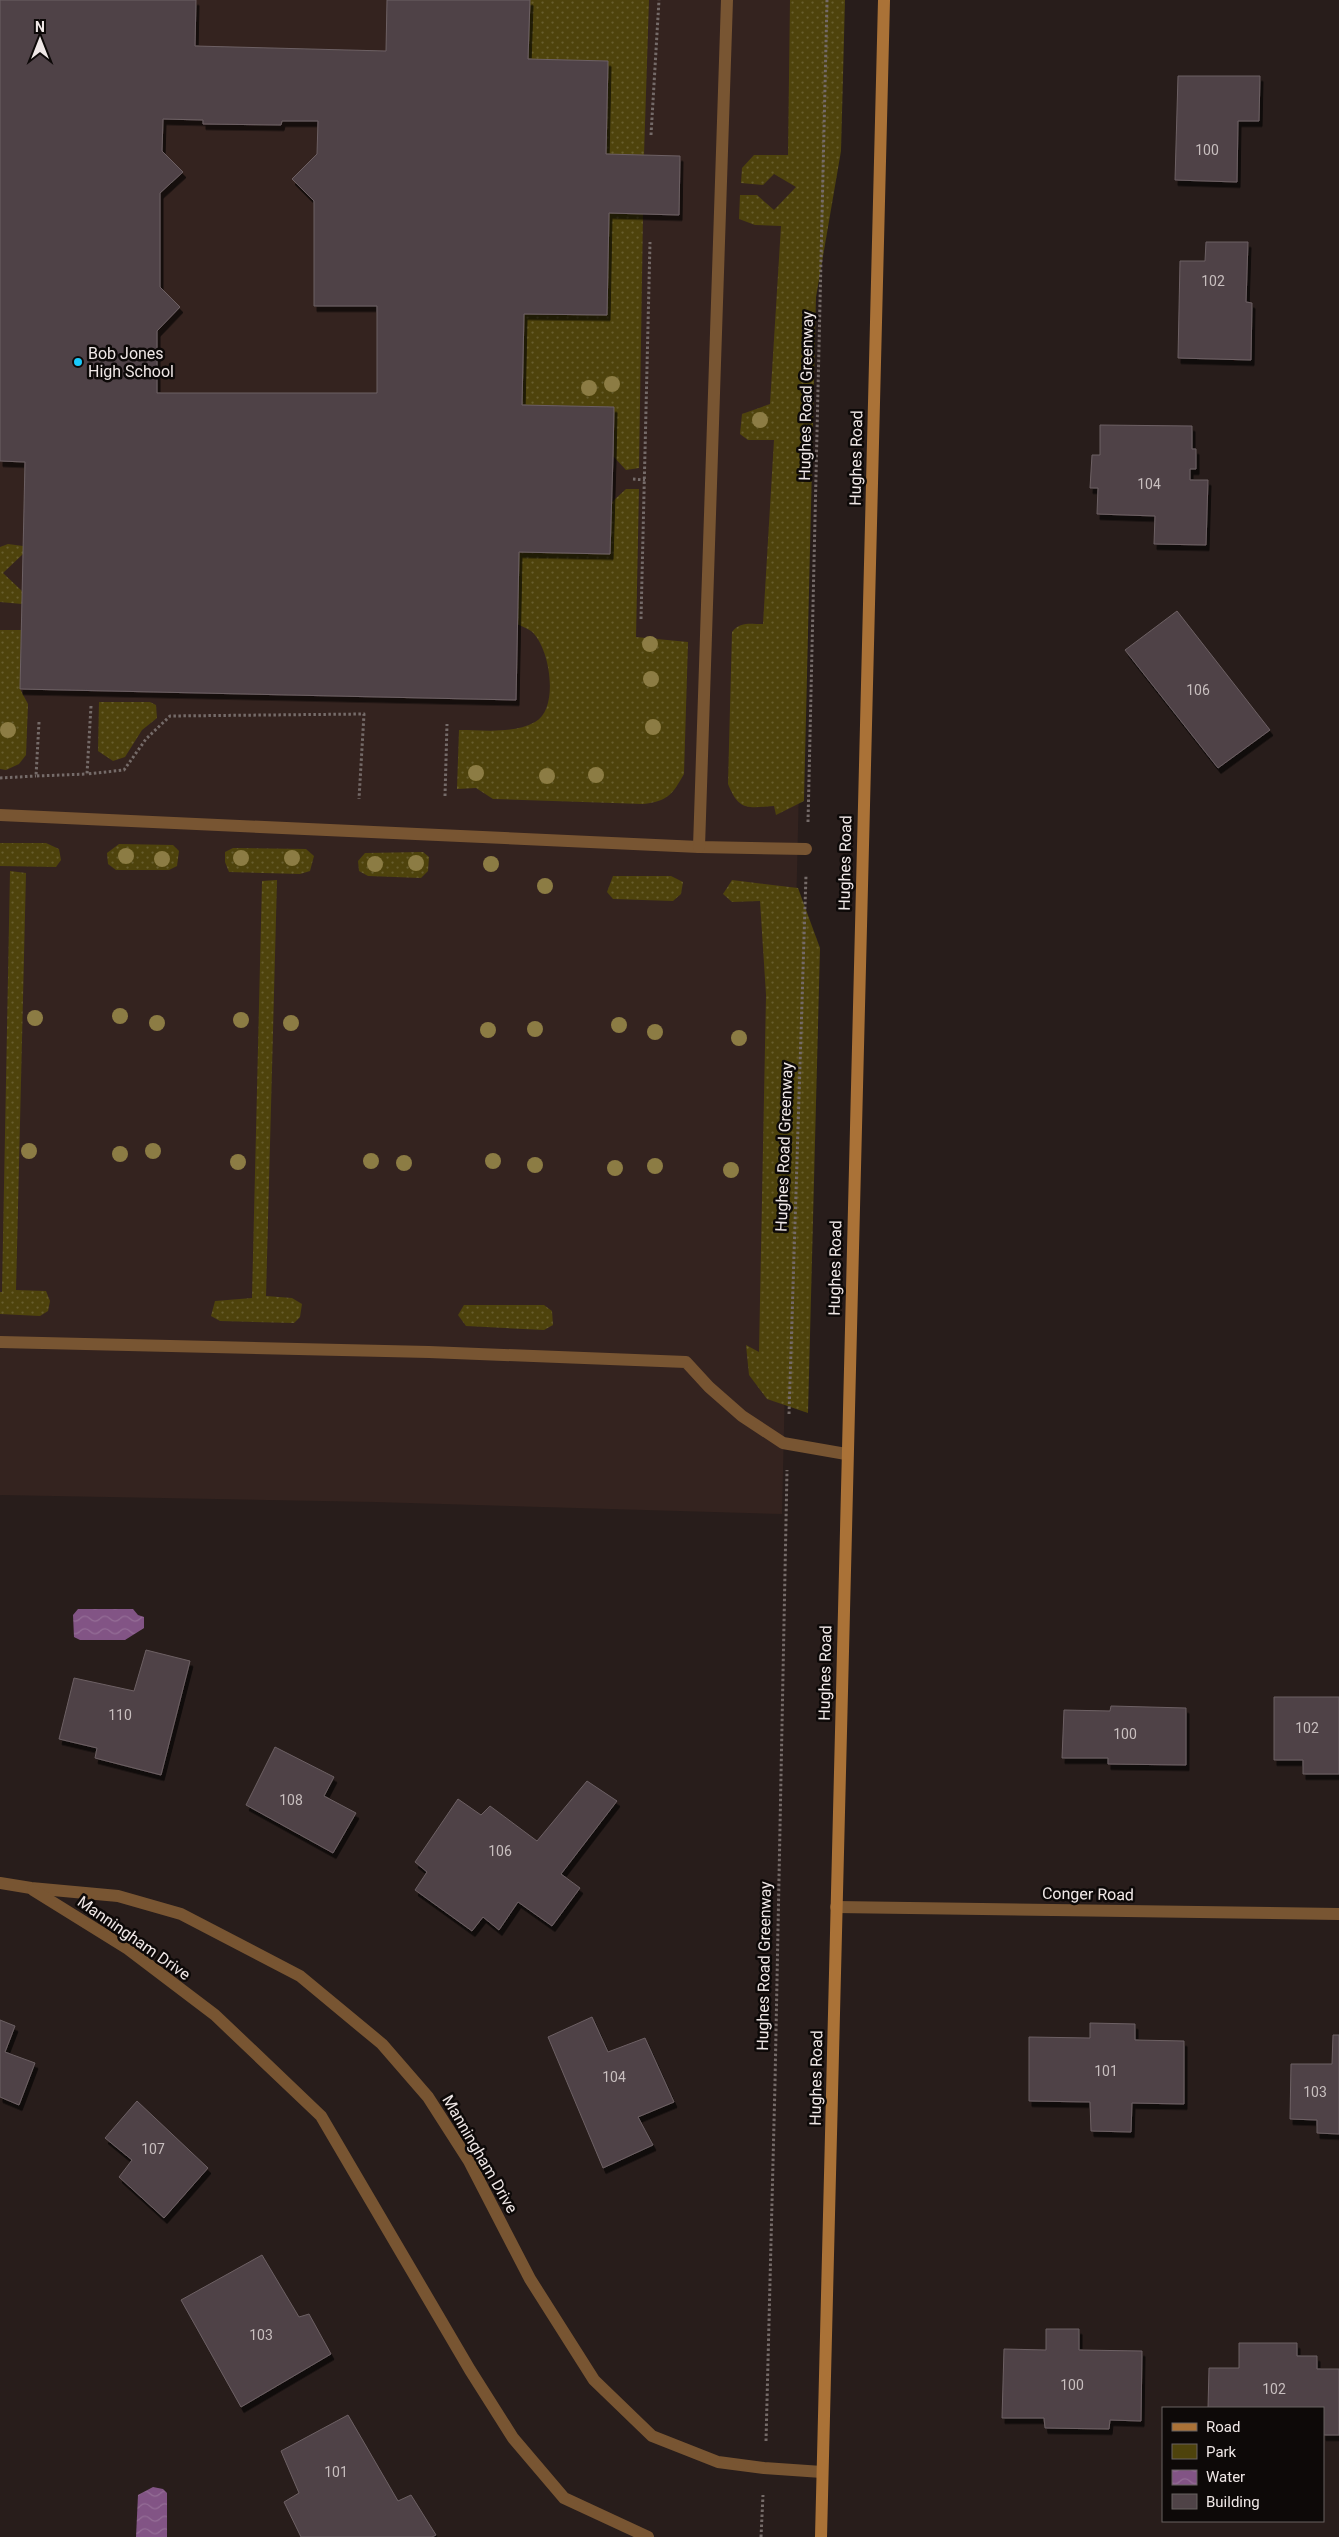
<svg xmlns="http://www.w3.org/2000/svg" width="1339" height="2537" viewBox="0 0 1339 2537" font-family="Roboto,sans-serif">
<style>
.built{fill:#34231f}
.green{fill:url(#green-dots)}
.water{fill:url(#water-waves)}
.building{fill:#4f4347;stroke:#6d6064;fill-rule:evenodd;filter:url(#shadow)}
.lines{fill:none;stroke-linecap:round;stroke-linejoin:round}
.path{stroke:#756b69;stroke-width:3;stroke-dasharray:2.5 2.5;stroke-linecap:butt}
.service{stroke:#785532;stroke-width:12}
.minor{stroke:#785532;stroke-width:12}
.secondary{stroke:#aa7237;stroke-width:12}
.tree{fill:#8c7c44}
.poi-dot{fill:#19cafc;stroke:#0d0908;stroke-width:2}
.labels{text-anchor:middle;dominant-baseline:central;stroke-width:5;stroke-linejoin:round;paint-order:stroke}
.number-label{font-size:14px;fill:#c8bfbf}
.poi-label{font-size:16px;fill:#f0e8e7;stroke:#0d0908;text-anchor:start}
.street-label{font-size:16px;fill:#f0e8e7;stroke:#0d0908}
</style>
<defs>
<pattern id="green-dots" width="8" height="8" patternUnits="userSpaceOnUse" patternTransform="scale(1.25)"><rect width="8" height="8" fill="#4e430c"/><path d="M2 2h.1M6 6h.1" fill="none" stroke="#685e2f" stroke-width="1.8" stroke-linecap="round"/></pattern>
<pattern id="water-waves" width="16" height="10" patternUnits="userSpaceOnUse" patternTransform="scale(1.25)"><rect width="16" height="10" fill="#825485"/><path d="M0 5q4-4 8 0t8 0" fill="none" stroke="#946d96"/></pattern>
<filter id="shadow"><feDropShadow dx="3" dy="5.5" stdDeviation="0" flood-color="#0009"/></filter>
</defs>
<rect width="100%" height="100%" fill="#281d1b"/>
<polygon class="built" points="0,0 822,0 806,487 782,1514 375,1502 0,1495"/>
<g class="green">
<polygon points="530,0 649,0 644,155 606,154 608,61 528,59"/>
<path d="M790,0H845L841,151L816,297L804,801L776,815L774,806C747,808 739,811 728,784L732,632C740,621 752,624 763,624L774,440H748L740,434L742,414L770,404L781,226L755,225L739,219L740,195H757L774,210L796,187L774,174L763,185L741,183L742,168L754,155H788Z"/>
<polygon points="609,213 643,214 639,468 626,470 613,456 614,407 522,405 524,314 607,315"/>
<path d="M626,489H639L636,637L688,642L684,774C672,795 668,801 643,804L493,799L476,788L457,789L459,730C483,730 514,734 535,722C560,709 550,646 531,631C527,628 521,626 517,624L519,552L610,554L612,502Z"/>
<polygon points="8,544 23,546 23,554 3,573 22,591 22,604 0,602 0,547"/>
<polygon points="0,630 21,630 20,689 28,704 26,755 19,764 6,770 0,769"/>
<polygon points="99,702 150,702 156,705 157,718 142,730 125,757 113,761 98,751"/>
<polygon points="0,843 46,843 59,849 61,860 56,867 0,866"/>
<polygon points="119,844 173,845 179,851 177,866 169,870 116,870 108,864 107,853"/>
<polygon points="233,848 306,849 314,856 310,871 300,874 229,872 225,862 225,852"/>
<polygon points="423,852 429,857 428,871 421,878 368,876 359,871 358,861 365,853"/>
<polygon points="10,871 26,873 16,1290 46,1291 50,1301 48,1311 40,1316 0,1314 0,1292 2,1292"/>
<polygon points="613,876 671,876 683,882 681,894 673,901 613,899 607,892"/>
<polygon points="277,880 266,1296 292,1298 302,1304 300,1317 294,1323 220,1321 211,1316 215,1301 252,1298 262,881"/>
<polygon points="732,880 798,888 820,948 808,1413 767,1399 749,1375 746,1345 759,1352 766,995 760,901 732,902 723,894"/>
<polygon points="464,1305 544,1305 552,1311 553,1325 544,1330 466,1326 458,1315"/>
</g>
<g class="water">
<polygon points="78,1609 133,1609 138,1615 144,1617 144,1628 125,1640 80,1640 74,1637 73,1615"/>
<polygon points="153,2487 163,2489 167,2493 167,2537 136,2537 138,2495"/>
</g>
<g class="building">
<path d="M0,0H196L195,46L386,51L387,0H530L528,59L608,61L606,154L680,156L679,215L609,213L607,315L524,314L522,405L614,407L613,456L610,554L519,552L516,700L20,689L25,462L0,461ZM163,119L203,120V124L281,125L282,121H318L317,154L292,179L314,201V306H377V393H157V331L180,307L160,287V193L183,172L162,151Z"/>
<polygon points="1178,76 1260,76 1259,121 1238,121 1237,182 1175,180"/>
<polygon points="1206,242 1248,242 1246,302 1252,303 1251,360 1178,358 1180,261 1205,261"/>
<polygon points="1100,425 1192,426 1192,449 1196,449 1196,469 1190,469 1190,480 1208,480 1206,545 1154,544 1155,516 1097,514 1098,488 1090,488 1092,455 1100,455"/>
<polygon points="1177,611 1270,730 1218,768 1125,650"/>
<polygon points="146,1650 190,1661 161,1775 95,1758 97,1748 59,1739 74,1678 134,1691"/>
<polygon points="1274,1697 1339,1697 1339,1774 1303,1774 1303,1760 1274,1760"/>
<polygon points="1111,1706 1186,1708 1186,1765 1108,1764 1108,1758 1062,1758 1064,1710 1110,1711"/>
<polygon points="275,1747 334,1777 324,1796 356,1813 333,1853 246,1805"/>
<polygon points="587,1781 617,1801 561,1874 580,1888 552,1926 518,1902 499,1930 483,1917 472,1931 415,1890 427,1872 415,1862 458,1799 481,1815 490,1806 537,1841"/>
<polygon points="592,2017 608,2052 645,2038 674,2102 638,2117 653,2145 603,2168 548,2037"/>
<polygon points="0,2020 15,2026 5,2052 35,2063 19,2105 0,2097"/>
<polygon points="1090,2023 1135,2024 1135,2040 1184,2041 1184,2104 1132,2103 1131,2132 1091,2131 1090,2102 1029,2101 1029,2037 1090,2038"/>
<polygon points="1333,2035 1339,2035 1339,2134 1317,2133 1317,2120 1290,2119 1291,2064 1332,2064"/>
<polygon points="137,2101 208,2168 164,2218 119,2177 132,2160 105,2138"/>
<polygon points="262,2255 299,2317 309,2314 331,2354 241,2407 181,2300"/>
<polygon points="1046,2329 1079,2329 1079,2350 1142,2351 1141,2421 1110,2420 1109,2429 1045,2428 1044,2418 1002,2418 1004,2349 1046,2350"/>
<polygon points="1239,2343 1297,2343 1297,2356 1317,2356 1317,2369 1339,2369 1339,2435 1323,2435 1323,2408 1208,2408 1209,2368 1239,2368"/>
<polygon points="348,2415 398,2501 411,2495 436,2535 432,2537 301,2537 284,2502 299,2493 281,2451"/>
</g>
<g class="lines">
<g class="path">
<polyline points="651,135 659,0"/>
<polyline points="633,479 645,480"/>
<polyline points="641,619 650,242"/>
<polyline points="91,706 87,774 124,770 146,739 170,716 364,714 359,799"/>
<polyline points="39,722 36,776 87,774"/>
<polyline points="0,778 36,776"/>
<polyline points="445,796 447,724"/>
<polyline points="808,822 827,0"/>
<polyline points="789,1414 806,875"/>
<polyline points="766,2441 775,2083 787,1470"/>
<polyline points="761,2537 763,2495"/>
</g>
<g class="service">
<polyline points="0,815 699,847 806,849"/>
<polyline points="699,847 727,0"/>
<polyline points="0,1342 429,1352 686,1362 709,1387 742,1416 783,1443 846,1454"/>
</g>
<g class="minor">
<polyline points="0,1883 31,1888 118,1896 181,1914 300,1976 382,2044 428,2097 469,2161 530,2279 594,2380 652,2436 718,2462 764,2468 822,2472"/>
<polyline points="33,1890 128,1949 215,2015 321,2116 470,2370 513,2438 564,2498 648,2537"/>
<polyline points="836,1907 1339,1914"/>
</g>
<polyline class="secondary" points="821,2537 884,0"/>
</g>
<g class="tree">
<circle cx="612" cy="384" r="8"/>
<circle cx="589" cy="388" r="8"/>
<circle cx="760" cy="420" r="8"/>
<circle cx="650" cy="644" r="8"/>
<circle cx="651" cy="679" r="8"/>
<circle cx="653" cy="727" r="8"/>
<circle cx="8" cy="730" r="8"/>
<circle cx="476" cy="773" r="8"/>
<circle cx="596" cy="775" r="8"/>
<circle cx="547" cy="776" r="8"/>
<circle cx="126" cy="856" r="8"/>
<circle cx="241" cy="858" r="8"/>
<circle cx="292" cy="858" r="8"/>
<circle cx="162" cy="859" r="8"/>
<circle cx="416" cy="863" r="8"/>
<circle cx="375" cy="864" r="8"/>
<circle cx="491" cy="864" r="8"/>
<circle cx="545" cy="886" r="8"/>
<circle cx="120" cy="1016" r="8"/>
<circle cx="35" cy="1018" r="8"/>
<circle cx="241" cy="1020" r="8"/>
<circle cx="157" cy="1023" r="8"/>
<circle cx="291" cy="1023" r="8"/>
<circle cx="619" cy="1025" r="8"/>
<circle cx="535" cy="1029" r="8"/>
<circle cx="488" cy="1030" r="8"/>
<circle cx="655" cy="1032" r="8"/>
<circle cx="739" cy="1038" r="8"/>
<circle cx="29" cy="1151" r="8"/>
<circle cx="153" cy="1151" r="8"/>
<circle cx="120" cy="1154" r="8"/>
<circle cx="371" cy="1161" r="8"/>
<circle cx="493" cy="1161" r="8"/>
<circle cx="238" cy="1162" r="8"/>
<circle cx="404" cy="1163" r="8"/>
<circle cx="535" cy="1165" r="8"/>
<circle cx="655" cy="1166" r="8"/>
<circle cx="615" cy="1168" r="8"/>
<circle cx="731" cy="1170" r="8"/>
</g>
<circle class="poi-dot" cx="78" cy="362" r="5"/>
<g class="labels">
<g class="number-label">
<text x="1207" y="150">100</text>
<text x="1213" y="281">102</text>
<text x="1149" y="484">104</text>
<text x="1198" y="690">106</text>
<text x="120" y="1715">110</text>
<text x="1307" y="1728">102</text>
<text x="1125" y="1734">100</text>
<text x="291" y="1800">108</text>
<text x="500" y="1851">106</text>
<text x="1106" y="2071">101</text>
<text x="614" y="2077">104</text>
<text x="1315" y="2092">103</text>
<text x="153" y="2149">107</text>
<text x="261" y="2335">103</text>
<text x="1072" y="2385">100</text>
<text x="1274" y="2389">102</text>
<text x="336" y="2472">101</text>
</g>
<g class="poi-label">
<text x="88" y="353">Bob Jones<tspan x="88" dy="18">High School</tspan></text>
</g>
<g class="street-label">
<text transform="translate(806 396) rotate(-89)">Hughes Road Greenway</text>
<text transform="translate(856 458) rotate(-89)">Hughes Road</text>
<text transform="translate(845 863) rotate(-89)">Hughes Road</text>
<text transform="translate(784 1147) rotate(-88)">Hughes Road Greenway</text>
<text transform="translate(835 1268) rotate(-89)">Hughes Road</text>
<text transform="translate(825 1673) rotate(-89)">Hughes Road</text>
<text transform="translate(1088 1894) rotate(1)">Conger Road</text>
<text transform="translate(134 1938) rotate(35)">Manningham Drive</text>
<text transform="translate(764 1966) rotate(-89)">Hughes Road Greenway</text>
<text transform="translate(816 2078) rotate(-89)">Hughes Road</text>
<text transform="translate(480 2154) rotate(60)">Manningham Drive</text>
</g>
</g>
<rect x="1162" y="2407" width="162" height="115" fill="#0d0908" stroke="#686261"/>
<rect x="1172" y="2423" width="25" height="8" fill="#aa7237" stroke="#686261"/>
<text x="1206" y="2432" font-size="15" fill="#f0e8e7">Road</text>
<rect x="1172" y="2444" width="25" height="15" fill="#4e430c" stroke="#686261"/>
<text x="1206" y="2457" font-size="15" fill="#f0e8e7">Park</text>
<rect x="1172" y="2470" width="25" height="15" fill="url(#water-waves)" stroke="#686261"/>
<text x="1206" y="2482" font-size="15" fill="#f0e8e7">Water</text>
<rect x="1172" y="2494" width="25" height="15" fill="#4f4347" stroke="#686261"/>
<text x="1206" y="2507" font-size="15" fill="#f0e8e7">Building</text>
<g transform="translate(40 40)" stroke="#0d0908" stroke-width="4" paint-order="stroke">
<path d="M0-4L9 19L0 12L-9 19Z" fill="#f0e8e7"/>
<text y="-8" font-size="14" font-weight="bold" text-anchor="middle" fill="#f0e8e7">N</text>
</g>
</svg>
